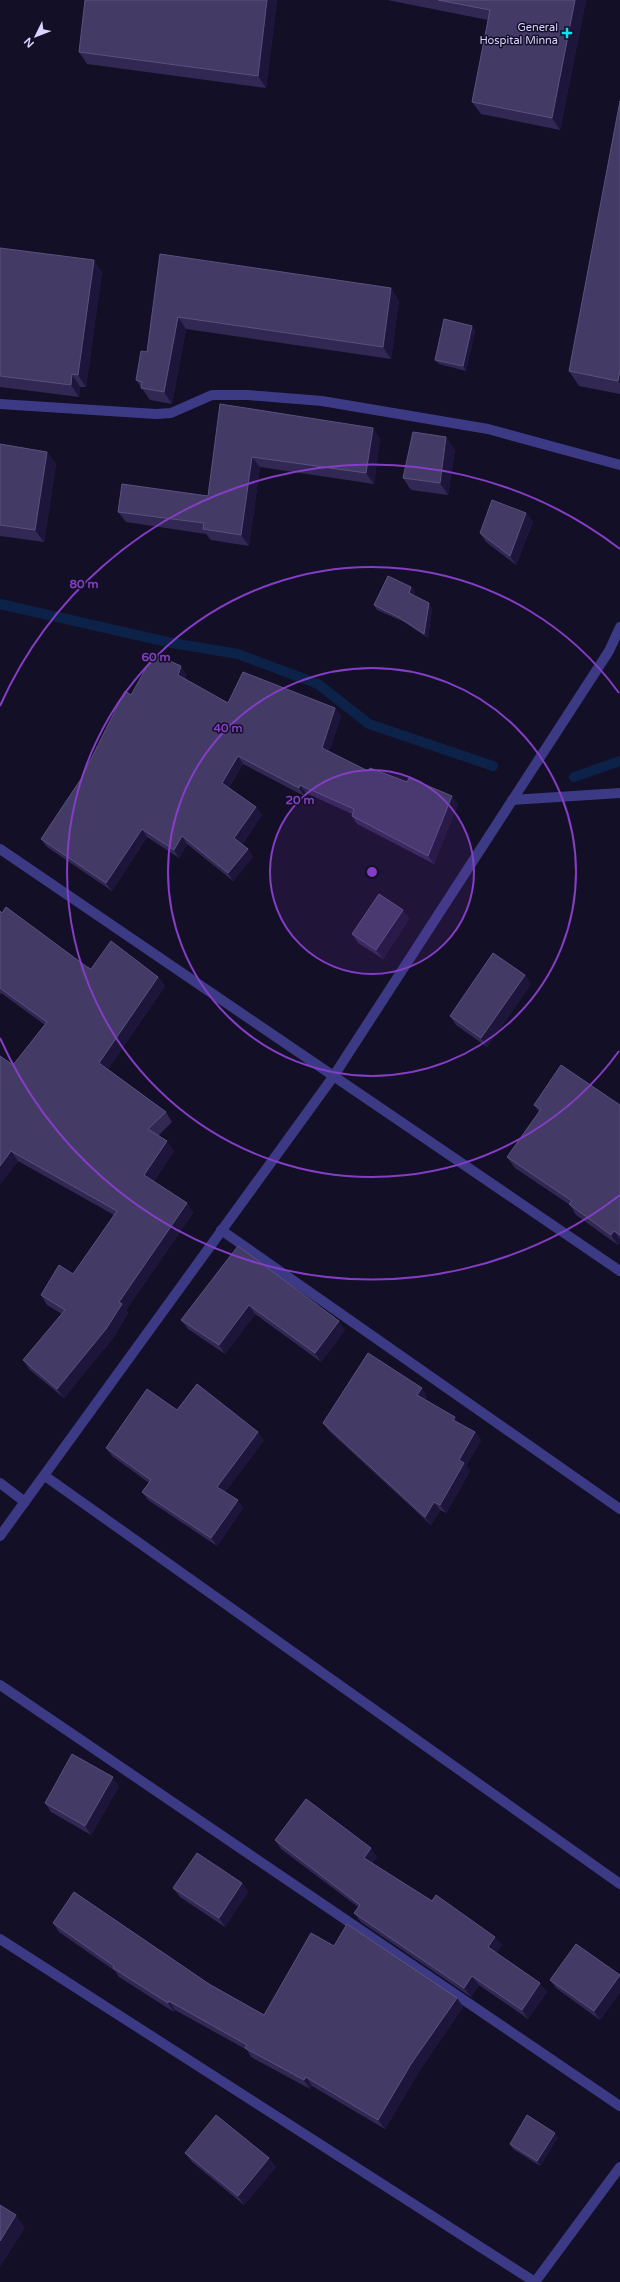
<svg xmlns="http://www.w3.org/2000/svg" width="620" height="2282" viewBox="0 0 620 2282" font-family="'Varela Round',sans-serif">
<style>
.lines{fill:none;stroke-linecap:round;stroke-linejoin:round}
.stream{stroke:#0c2248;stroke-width:10}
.minor{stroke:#3d3a85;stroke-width:10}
.wall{fill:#312854}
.shaded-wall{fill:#1d163a}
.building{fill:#433a66;stroke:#5a527e}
.ring{fill:none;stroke:#843dc5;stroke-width:2}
.poi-dot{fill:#00e5ff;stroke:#130f26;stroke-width:1.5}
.labels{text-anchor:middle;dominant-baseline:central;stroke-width:3;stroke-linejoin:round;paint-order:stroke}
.poi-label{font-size:11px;fill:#d9d4ff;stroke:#130f26;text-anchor:end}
.centre{fill:#843dc5;stroke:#130f26;stroke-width:2}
.ring-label{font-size:12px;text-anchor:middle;font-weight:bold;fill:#843dc5;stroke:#130f26;stroke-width:3;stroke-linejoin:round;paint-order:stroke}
</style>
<rect width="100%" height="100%" fill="#130f26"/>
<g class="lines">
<g class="stream">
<polyline points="0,604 172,643 238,654 318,684 369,724 493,766"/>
<polyline points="574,777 620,761"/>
</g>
<g class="minor">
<polyline points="0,404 156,414 171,413 212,395 248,395 322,401 488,429 620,465"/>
<polyline points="512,800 620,793"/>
<polyline points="0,849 620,1271"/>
<polyline points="221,1230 620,1509"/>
<polyline points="45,1476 620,1884"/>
<polyline points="0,1483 25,1502"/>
<polyline points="0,1536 333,1077 609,651 620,627"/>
<polyline points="0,1685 620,2106"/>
<polyline points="0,1939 535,2282"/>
<polyline points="535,2282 620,2167"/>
</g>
</g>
<g class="wall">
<polygon points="277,0 266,88 87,64 79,52"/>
<polygon points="387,0 586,0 560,130 481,114 472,102 488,20"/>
<polygon points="620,101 620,394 579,386 569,371"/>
<polygon points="0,248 102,272 86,387 80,387 79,397 0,387"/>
<polygon points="160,254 399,300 391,359 186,329 172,404 150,400 136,380 147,352"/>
<polygon points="472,326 475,331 466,371 439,364 435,360"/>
<polygon points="220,404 380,438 374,484 260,467 249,546 211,540 206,534 126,522 118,512 208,496"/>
<polygon points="0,444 47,452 56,464 44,542 0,536"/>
<polygon points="455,449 448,495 411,490 403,478"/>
<polygon points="526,513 533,522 516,565 486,542 480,533"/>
<polygon points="411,587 415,592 413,595 432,608 428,638 404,622 377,610 374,605"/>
<polygon points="186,674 185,679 228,703 335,708 341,716 329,752 368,771 458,804 434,864 357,824 352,816 352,814 306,793 304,796 243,764 229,788 256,807 262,815 242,844 248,849 253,857 233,881 187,844 179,858 147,837 112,891 47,847 41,839 81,779 131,695"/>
<polygon points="403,910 409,919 383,959 358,943 352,934"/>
<polygon points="0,911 87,967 91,969 158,977 165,986 108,1069 166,1112 172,1122 158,1136 174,1151 154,1181 187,1203 193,1213 126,1310 128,1313 113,1338 64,1398 30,1370 23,1360 62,1314 47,1305 41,1295 73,1274 114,1215 18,1161 0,1184 0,1056 13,1065 45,1025 1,993 0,995"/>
<polygon points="525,975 531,984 487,1047 456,1025 450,1016"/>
<polygon points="534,1105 620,1105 620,1243 618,1245 576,1215 570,1205 515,1168 507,1157 539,1112"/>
<polygon points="238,1246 345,1330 321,1362 255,1314 225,1354 188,1329 181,1320"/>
<polygon points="427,1396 425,1400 459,1423 475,1432 481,1440 466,1466 470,1471 446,1513 440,1510 431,1525 329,1431 323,1423"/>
<polygon points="177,1410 264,1440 225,1492 243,1508 217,1546 148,1500 142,1492 149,1483 112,1456 106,1448"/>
<polygon points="119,1786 91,1835 51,1812 45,1803"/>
<polygon points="275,1840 377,1857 372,1863 502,1945 496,1953 547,1992 528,2019 479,1985 471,1997 361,1922 354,1913 358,1907 281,1849"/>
<polygon points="242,1883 248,1892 225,1927 180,1897 173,1888"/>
<polygon points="53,1923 209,1984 264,2015 334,1946 457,1998 463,2007 418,2073 385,2129 312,2086 310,2089 251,2057 247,2050 175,2010 174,2012 119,1977 115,1971 59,1932"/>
<polygon points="620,1975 620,1992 600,2020 556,1988 550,1980"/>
<polygon points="558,2137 540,2166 513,2149 510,2144"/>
<polygon points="185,2153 276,2167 244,2205 192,2162"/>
</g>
<g class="shaded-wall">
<polygon points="267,0 277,0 266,88 258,76"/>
<polygon points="575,0 586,0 560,130 552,118"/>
<polygon points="94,260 102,272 86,387 78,375"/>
<polygon points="391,288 399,300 391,359 383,347"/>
<polygon points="178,317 186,329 172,404 164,392"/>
<polygon points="472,326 475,331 466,371 463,366"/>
<polygon points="620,370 620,384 618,381"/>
<polygon points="72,374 80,387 79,397 71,385"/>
<polygon points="373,428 380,438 374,484 366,473"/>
<polygon points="446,437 455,449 448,495 440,483"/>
<polygon points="47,452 56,464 44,542 35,530"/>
<polygon points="252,457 260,467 249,546 241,535"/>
<polygon points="526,513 533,522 516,565 510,556"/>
<polygon points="411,587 415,592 412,598 409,593"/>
<polygon points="429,603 432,608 428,638 424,634"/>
<polygon points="181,666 186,674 183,683 178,675"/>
<polygon points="335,708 341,716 328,756 322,748"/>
<polygon points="238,756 243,764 227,791 222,783"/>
<polygon points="300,785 306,793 304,796 299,788"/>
<polygon points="452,796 458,804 434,864 428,856"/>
<polygon points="256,807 262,815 240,846 234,838"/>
<polygon points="142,829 147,837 112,891 106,883"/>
<polygon points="182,836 187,844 179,858 174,850"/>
<polygon points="248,849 253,857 233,881 228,873"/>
<polygon points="403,910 409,919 383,959 376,950"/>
<polygon points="525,975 531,984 487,1047 481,1038"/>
<polygon points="158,977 165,986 106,1072 99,1063"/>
<polygon points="167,1141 174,1151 151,1185 144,1175"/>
<polygon points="11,1151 18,1161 0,1184 0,1166"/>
<polygon points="187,1203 193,1213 126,1310 128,1313 113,1338 64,1398 57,1389 119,1302"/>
<polygon points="614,1231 620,1239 620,1243 618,1245 611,1235"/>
<polygon points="249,1305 255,1314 225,1354 219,1345"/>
<polygon points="339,1321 345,1330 321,1362 315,1353"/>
<polygon points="422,1388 427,1396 422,1404 417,1395"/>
<polygon points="455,1417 460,1425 453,1420"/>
<polygon points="258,1432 264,1440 223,1495 217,1487"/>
<polygon points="475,1432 481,1440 466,1466 470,1471 446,1513 440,1505 459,1460"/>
<polygon points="238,1500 243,1508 217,1546 211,1538"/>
<polygon points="434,1502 440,1510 431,1525 425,1517"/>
<polygon points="113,1777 119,1786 91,1835 85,1826"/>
<polygon points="371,1848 377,1857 370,1866 364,1858"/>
<polygon points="242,1883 248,1892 225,1927 219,1918"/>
<polygon points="495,1937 502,1945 494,1956 488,1947"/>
<polygon points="620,1975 620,1992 600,2020 594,2011"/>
<polygon points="472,1976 479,1985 471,1997 464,1988"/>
<polygon points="540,1983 547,1992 528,2019 522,2010"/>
<polygon points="457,1998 463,2007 418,2073 385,2129 378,2120 411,2064"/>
<polygon points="169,2001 175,2010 174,2012 168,2003"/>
<polygon points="306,2077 312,2086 310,2089 304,2080"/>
<polygon points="555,2133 558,2137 540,2166 537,2161"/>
<polygon points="269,2158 276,2167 244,2205 238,2196"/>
<polygon points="16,2215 25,2228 0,2267 0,2241"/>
</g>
<g class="building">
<polygon points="85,0 267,0 258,76 79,52"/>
<polygon points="438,0 575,0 552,118 472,102 490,10"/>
<polygon points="620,101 620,370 618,381 569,371"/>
<polygon points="0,248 94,260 78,375 72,374 71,385 0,376"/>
<polygon points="160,254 391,288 383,347 178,317 164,392 141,388 142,382 136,380 141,351 147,352"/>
<polygon points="444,319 472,326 463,366 435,360"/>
<polygon points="220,404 373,428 366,473 252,457 241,535 203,529 204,523 118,512 122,484 208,496"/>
<polygon points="413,432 446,437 440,483 403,478"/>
<polygon points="0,444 47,452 35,530 0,525"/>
<polygon points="492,500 526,513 510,556 480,533"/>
<polygon points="388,576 411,587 409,593 429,603 424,634 400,618 374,605"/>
<polygon points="154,654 181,666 178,675 228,703 243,672 335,708 322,748 368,771 370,768 407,782 409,778 452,796 428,856 352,816 354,809 300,785 299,788 238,756 222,783 256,807 234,838 248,849 228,873 182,836 174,850 142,829 106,883 41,839 81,779 125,691 131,695"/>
<polygon points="379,894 403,910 376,950 352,934"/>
<polygon points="6,907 87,967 91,969 111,941 158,977 99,1063 166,1112 148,1129 167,1141 144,1175 187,1203 119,1302 122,1304 106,1329 57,1389 23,1360 65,1310 41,1295 59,1265 73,1274 117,1211 11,1151 0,1166 0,1056 13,1065 47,1022 0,988 0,911 2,913"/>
<polygon points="493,953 525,975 481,1038 450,1016"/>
<polygon points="561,1065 620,1105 620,1235 614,1231 611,1235 569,1204 572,1201 507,1157 541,1109 534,1105"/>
<polygon points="238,1246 339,1321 315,1353 249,1305 219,1345 181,1320"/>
<polygon points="368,1353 422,1388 417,1395 455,1417 453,1420 475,1432 459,1460 464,1463 440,1505 434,1502 425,1517 323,1423"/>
<polygon points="197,1384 258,1432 217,1487 238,1500 211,1538 142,1492 151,1480 106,1448 147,1389 177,1410"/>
<polygon points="72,1754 113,1777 85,1826 45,1803"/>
<polygon points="306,1799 371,1848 364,1858 432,1901 436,1895 495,1937 488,1947 540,1983 522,2010 472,1976 464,1988 354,1913 360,1905 275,1840"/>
<polygon points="197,1853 242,1883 219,1918 173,1888"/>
<polygon points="74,1892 209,1984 264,2015 311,1933 334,1946 347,1924 457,1998 411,2064 378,2120 306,2077 304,2080 245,2048 247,2045 169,2001 168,2003 113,1968 114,1966 53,1923"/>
<polygon points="576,1944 620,1975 594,2011 550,1980"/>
<polygon points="216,2115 269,2158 238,2196 185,2153"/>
<polygon points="527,2115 555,2133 537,2161 510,2144"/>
<polygon points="0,2205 16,2215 0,2241"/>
</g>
<circle cx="372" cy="872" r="102" fill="#843dc5" fill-opacity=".12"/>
<g class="ring">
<circle cx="372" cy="872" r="102"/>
<circle cx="372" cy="872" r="204"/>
<path d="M619 1051A305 305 0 1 1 619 693"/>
<path d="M620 1195A407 407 0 0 1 0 1038M0 706A407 407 0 0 1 620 549"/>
</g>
<path class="poi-dot" d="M565 27h4v4h4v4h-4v4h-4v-4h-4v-4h4z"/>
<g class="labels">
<g class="poi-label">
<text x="558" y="27">General<tspan x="558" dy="13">Hospital Minna</tspan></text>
</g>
</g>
<circle cx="372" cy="872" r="6" class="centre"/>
<g class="ring-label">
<text x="84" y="588">80 m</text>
<text x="156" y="661">60 m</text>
<text x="228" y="732">40 m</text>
<text x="300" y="804">20 m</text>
</g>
<g transform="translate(36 36) rotate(227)" stroke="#130f26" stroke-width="3" paint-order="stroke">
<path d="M0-3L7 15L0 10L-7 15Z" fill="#d9d4ff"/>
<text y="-6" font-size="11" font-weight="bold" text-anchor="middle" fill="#d9d4ff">N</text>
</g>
</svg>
